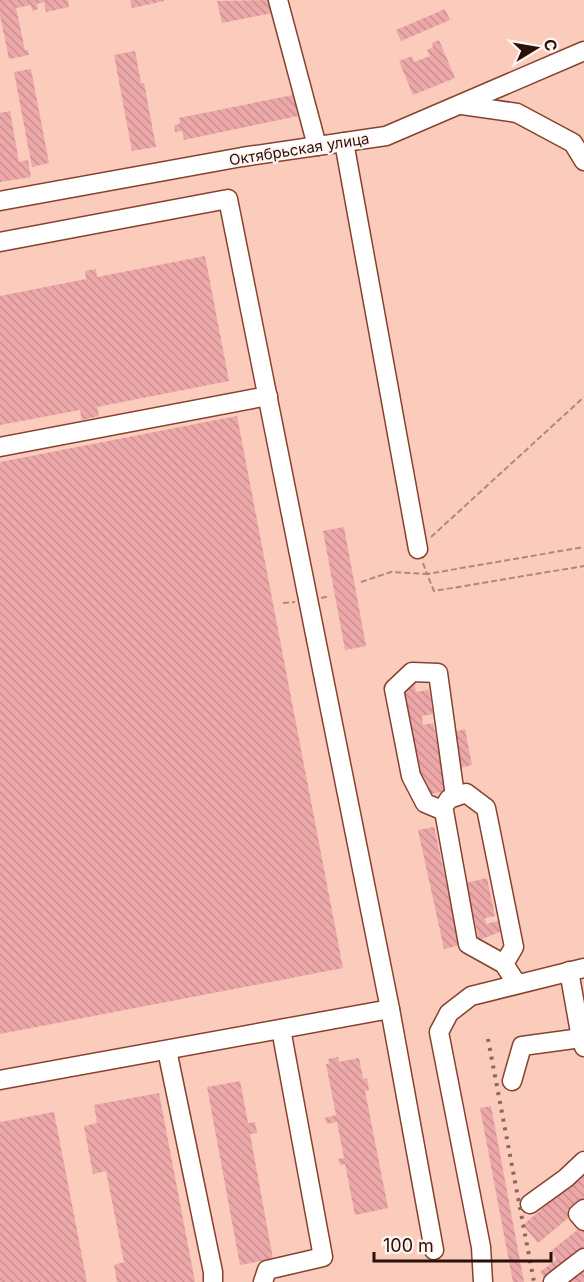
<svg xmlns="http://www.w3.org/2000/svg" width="584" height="1282" viewBox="0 0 584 1282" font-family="Inter,sans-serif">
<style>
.building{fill:url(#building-back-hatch)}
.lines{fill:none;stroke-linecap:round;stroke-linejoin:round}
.minor-casing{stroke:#85432e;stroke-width:21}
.path{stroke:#b0887b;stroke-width:2;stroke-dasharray:6 3;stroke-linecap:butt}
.minor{stroke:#fff;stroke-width:18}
.rail{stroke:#8c675c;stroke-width:4;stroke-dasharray:3 6;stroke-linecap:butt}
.labels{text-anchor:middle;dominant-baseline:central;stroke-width:4.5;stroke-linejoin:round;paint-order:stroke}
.street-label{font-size:15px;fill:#2b1008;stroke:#fff6f4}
</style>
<defs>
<pattern id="building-back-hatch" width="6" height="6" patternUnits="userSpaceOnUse" patternTransform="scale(1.5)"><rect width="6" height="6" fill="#eca7a9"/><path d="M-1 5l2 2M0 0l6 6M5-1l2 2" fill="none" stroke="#cb8f90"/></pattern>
</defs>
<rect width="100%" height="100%" fill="#fbcbbc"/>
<g class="building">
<polygon points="0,0 68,0 69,7 46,12 44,2 37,4 38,9 32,11 31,5 16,8 25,50 28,50 29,55 9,59 0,15"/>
<polygon points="130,0 164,0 164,1 132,8"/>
<polygon points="270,0 273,13 222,23 217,1"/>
<polygon points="445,9 450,20 401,41 396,30"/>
<polygon points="439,40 455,78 413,95 399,61 412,56 414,62 430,56 427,50 433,47 432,43"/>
<polygon points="135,51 141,83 144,83 156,147 132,151 114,55"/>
<polygon points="31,69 49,163 32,167 14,72"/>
<polygon points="293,95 298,116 184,140 182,131 175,132 174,125 180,124 179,118"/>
<polygon points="10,111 19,162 28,160 31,177 0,182 0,113"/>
<polygon points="205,256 229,381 97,407 99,416 82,420 80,410 0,425 0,296 86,279 85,271 96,269 97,277"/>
<polygon points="237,416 343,968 0,1034 0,462"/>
<polygon points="344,527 366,646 345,650 323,531"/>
<polygon points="414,682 416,692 429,690 433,714 422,716 423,725 433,723 447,791 425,795 403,684"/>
<polygon points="465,729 472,765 460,768 451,733"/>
<polygon points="434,827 460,945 444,949 418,830"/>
<polygon points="487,878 495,916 485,918 486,924 498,921 500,932 479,940 466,883"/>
<polygon points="338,1057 339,1062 359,1058 363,1079 367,1078 369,1090 365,1091 388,1208 355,1215 345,1164 340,1165 338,1159 344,1158 337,1122 327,1124 325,1118 336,1115 326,1064 329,1064 328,1059"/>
<polygon points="240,1081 248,1123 255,1122 257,1133 250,1134 273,1259 240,1265 207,1087"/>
<polygon points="159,1093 195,1282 117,1282 114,1265 124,1262 106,1171 93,1174 84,1126 97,1123 94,1105"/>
<polygon points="491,1106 524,1282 513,1282 480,1108"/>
<polygon points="54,1112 87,1282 0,1282 0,1122"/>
<polygon points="584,1173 584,1205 538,1243 523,1225"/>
<polygon points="581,1227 584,1231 584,1254 548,1282 540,1272 557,1259 551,1251"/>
<polygon points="584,1270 584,1282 569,1282"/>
</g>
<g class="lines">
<g class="minor-casing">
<g id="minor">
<polyline points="278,0 317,146"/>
<polyline points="462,105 517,113 573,143 584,161"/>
<polyline points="344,142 418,549"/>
<polyline points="0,201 242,157 386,136 584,51"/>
<polyline points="0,242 228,199 390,1009 0,1080"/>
<polyline points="0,447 268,396"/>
<polyline points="455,796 438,673 412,672 394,689 411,776 425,803 444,811 468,944 504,964 517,984"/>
<polyline points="447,802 449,799 466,793 486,808 514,947 504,964"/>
<polyline points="569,971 581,1038 584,1038"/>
<polyline points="390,1009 434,1250"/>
<polyline points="167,1050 213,1272 213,1282"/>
<polyline points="512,1081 522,1046 581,1038 584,1047"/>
<polyline points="530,1204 566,1178 584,1161"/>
<polyline points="584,1209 578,1214 584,1221"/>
<polyline points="263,1282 267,1270 323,1257 281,1029"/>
<polyline points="483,1282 481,1247 439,1032 449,1013 471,996 584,968"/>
<polyline points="553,1282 584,1258"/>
</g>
</g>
<g class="path">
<polyline points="431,537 584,397"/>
<polyline points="423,563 427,574 584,547"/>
<polyline points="361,582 391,572 427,574 434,591 584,566"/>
<polyline points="321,598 330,596"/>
<polyline points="283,603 295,602"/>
</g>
<use href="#minor" class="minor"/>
<polyline class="rail" points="488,1039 534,1282"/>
</g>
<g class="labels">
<g class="street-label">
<text transform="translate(299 149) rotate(-9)">Октябрьская улица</text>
</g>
</g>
<g transform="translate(536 48) rotate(79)" stroke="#fff6f4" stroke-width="4.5" paint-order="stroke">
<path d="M0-4.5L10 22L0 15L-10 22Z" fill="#2b1008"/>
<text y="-9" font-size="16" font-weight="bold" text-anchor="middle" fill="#2b1008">С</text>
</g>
<path d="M374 1252v9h177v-9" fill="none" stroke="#2b1008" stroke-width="3"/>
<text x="383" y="1252" font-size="18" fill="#2b1008" stroke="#fff6f4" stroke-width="4.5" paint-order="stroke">100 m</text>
</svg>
